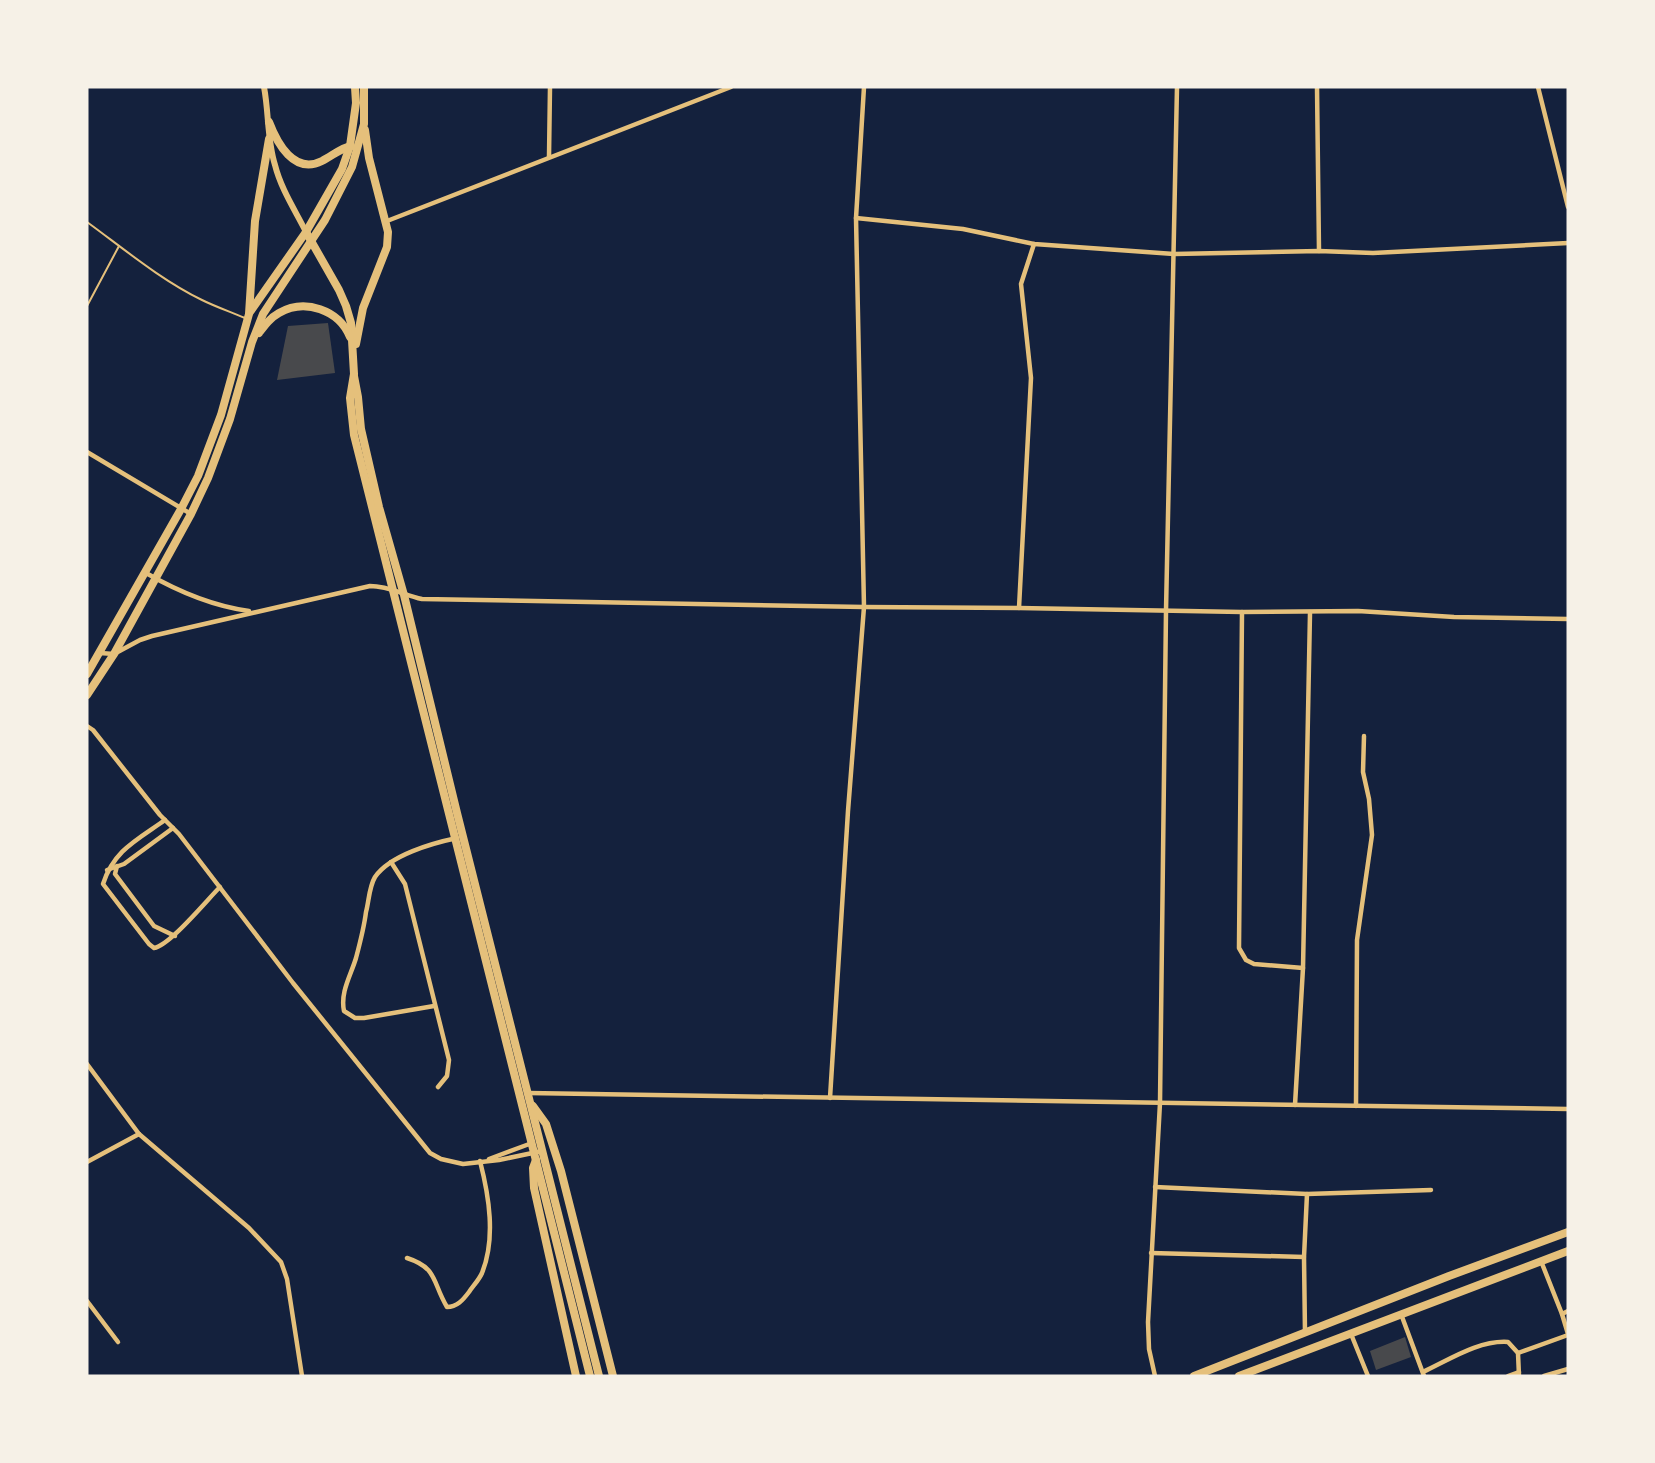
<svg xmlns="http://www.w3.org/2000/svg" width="1655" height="1463" viewBox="0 0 1655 1463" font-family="'DM Sans',sans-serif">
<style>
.building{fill:#48494c}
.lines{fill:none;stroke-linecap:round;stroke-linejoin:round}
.service{stroke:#e5c07b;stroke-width:2}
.minor{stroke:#e5c07b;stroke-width:4.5}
.tertiary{stroke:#e5c07b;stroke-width:6}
.trunk{stroke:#e5c07b;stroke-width:8}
</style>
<rect width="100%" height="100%" fill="#14213d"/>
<g class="building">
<polygon points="328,323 335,373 277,380 288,326"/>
<polygon points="1405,1337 1411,1357 1376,1370 1370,1351"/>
</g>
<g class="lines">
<g class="service">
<path d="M87,222C124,249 161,280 202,300C216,307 231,312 245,318"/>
<polyline points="87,306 119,246"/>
</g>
<g class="minor">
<polyline points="1317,87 1319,251"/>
<polyline points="1538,87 1568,207"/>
<polyline points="549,157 550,87"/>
<polyline points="856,218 963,229 1034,244 1174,254 1319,251 1373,253 1568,243"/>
<polyline points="387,221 731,87"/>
<polyline points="87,452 191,514"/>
<path d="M146,573C179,592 212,606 249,611"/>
<polyline points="1019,608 1031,378 1021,284 1034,244"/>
<polyline points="1242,612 1239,948 1246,960 1254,964 1303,968"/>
<path d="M100,653L114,654L140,640L152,636L370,586C389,586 404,595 422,599L864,607L1019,608L1242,612L1358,611L1454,617L1568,619"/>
<polyline points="87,726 93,730 160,815 179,834 293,983 430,1153 441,1159 463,1164 499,1160 542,1151"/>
<path d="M165,820C137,840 114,850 103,884L149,944L154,948C170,945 206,901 220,887"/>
<polyline points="391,862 405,884 449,1060 447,1076 438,1087"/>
<polyline points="117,866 115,874 154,926 175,936"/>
<polyline points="107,870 124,864 173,828"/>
<path d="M434,1006L364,1018H355L344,1011C340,992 351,975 356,958C360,943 364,928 366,912C369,901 369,887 375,877C390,855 433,843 457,838"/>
<polyline points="87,1064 139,1134 249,1228 281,1262 287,1279 302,1376"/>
<polyline points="528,1093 1568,1109"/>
<polyline points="830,1098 848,811 864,607 856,218 864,87"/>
<polyline points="1295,1105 1303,968 1310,613"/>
<polyline points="1356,1106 1357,940 1372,835 1369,799 1363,772 1364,736"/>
<polyline points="489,1159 532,1143"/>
<polyline points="87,1162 139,1134"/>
<polyline points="1155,1187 1307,1194 1431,1190"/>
<polyline points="1151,1253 1304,1257"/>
<path d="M407,1258C438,1268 432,1282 447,1307C457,1307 463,1300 469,1292C473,1286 479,1280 482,1273C496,1238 489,1196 480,1161"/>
<polyline points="1541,1261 1562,1314"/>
<polyline points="87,1301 118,1342"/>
<polyline points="1568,1311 1562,1314 1568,1334"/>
<polyline points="1401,1314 1424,1376"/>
<polyline points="1305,1333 1304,1257 1307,1194"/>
<polyline points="1351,1334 1368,1376"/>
<polyline points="1518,1353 1568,1335"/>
<path d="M1423,1372C1449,1360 1479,1340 1508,1342L1518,1353L1519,1376"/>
<polyline points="1155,1376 1149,1349 1148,1322 1160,1103 1166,611 1177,87"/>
<polyline points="1508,1376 1519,1372"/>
<polyline points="1544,1376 1568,1369"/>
</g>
<path class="tertiary" d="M264,87C269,113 267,140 275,165C281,189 295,210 306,232"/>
<g class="trunk">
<path d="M269,122C277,143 294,175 322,161C332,156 341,148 351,146"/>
<polyline points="306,232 339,290 346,306 351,323 354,374 350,398 354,435 590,1376"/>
<polyline points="250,312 306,232 342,169 350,146 356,103 355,87"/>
<path d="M259,333C265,325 270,318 279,313C305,298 339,310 350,337"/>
<polyline points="356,344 363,308 387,247 388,232 369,158 365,130"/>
<polyline points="354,376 358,397 361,429 379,507 404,595 457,813 599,1376"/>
<polyline points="87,674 181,509 198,476 221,415 249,314 255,221 269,139"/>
<polyline points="87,695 114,654 191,514 208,478 230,419 252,342 263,314 325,220 352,167 364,124 364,87"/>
<polyline points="533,1106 546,1124 561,1171 613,1376"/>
<polyline points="536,1160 533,1168 534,1188 576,1376"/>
<polyline points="1194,1376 1449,1276 1568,1232"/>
<polyline points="1239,1376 1568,1251"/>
</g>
</g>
<rect width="1655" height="1463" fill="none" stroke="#f6f1e7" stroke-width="177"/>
</svg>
